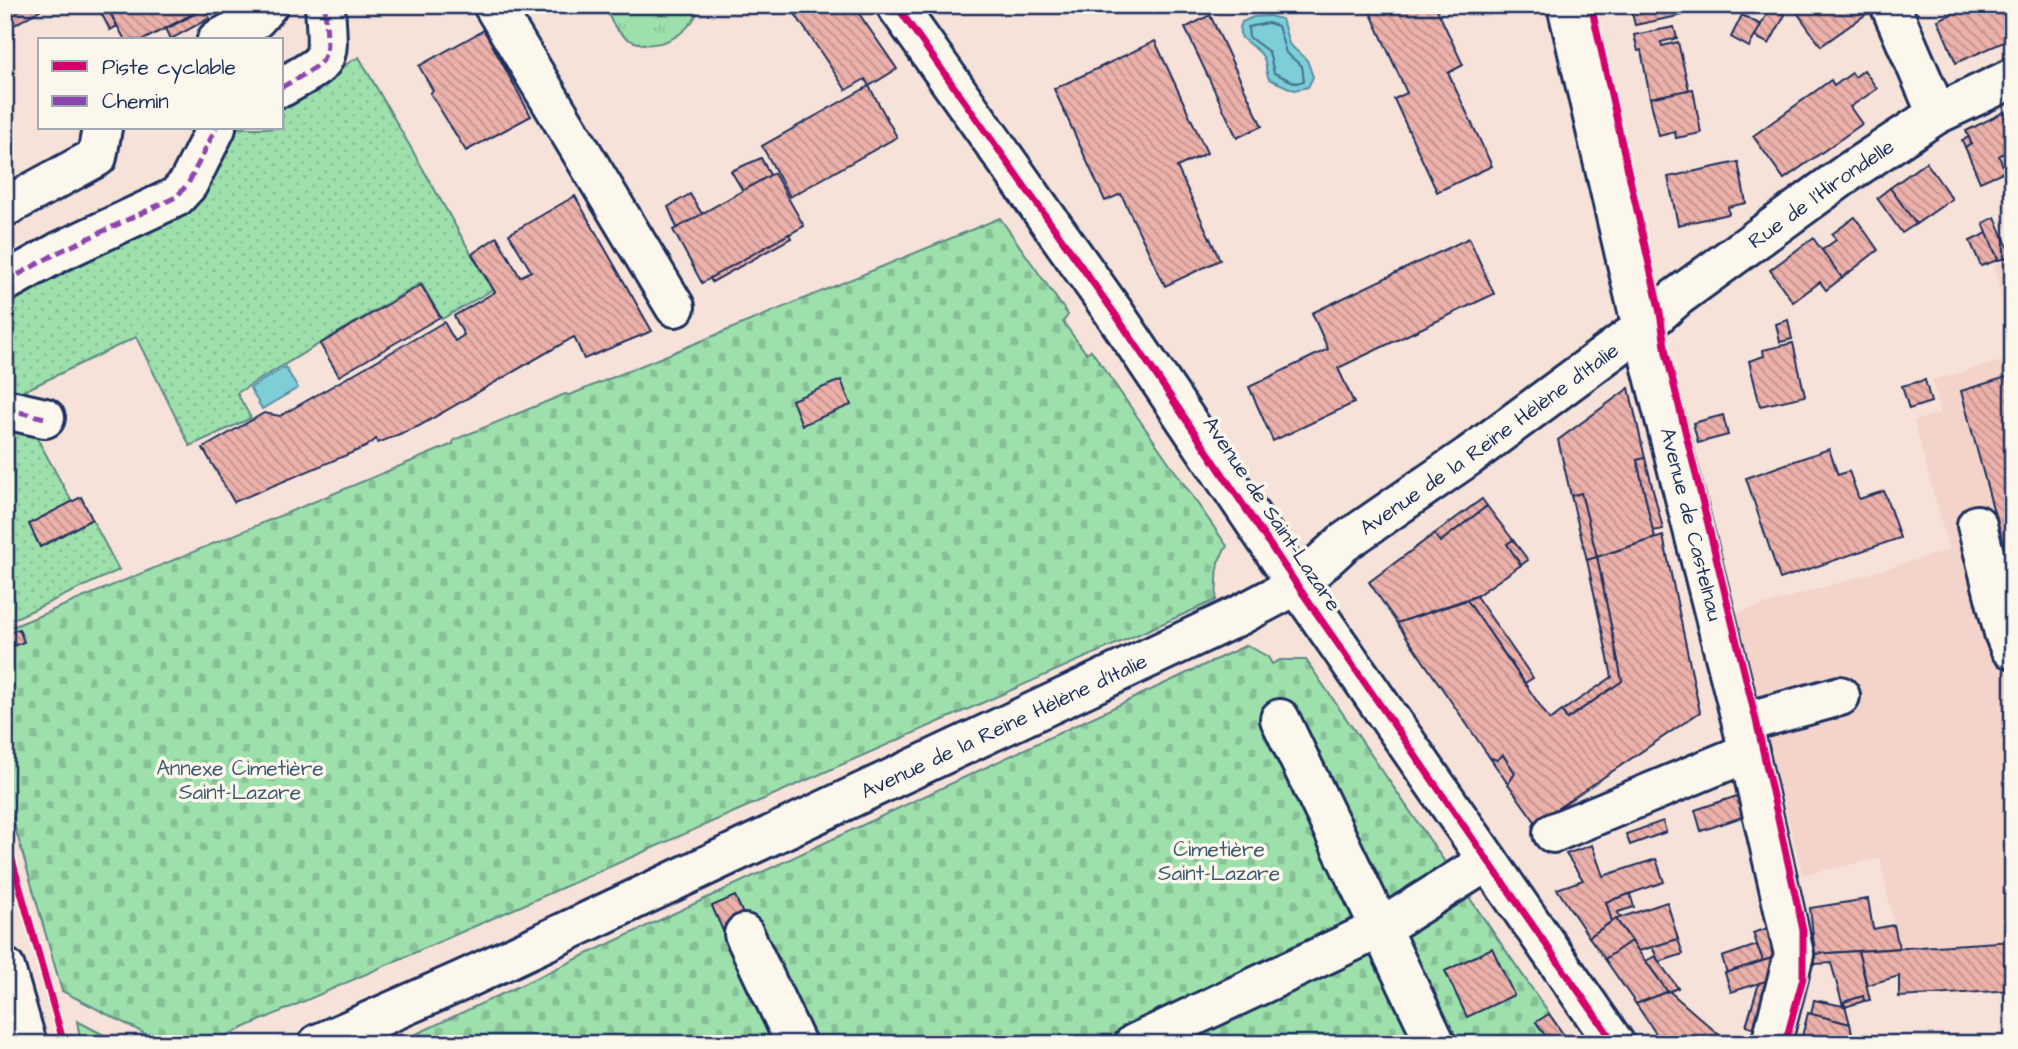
<svg xmlns="http://www.w3.org/2000/svg" width="2018" height="1049" viewBox="0 0 2018 1049" font-family="'Architects Daughter',sans-serif">
<style>
.built{fill:#f3d3ca}
.grass{fill:url(#grass-tufts);stroke:#5c8885;stroke-width:2}
.cemetery{fill:url(#cemetery-stones);stroke:#5c8885;stroke-width:2}
.garden{fill:url(#garden-dots);stroke:#5c8885;stroke-width:2}
.water{fill:#7dced7;stroke:#568ea7;stroke-width:2}
.lines{fill:none;stroke-linecap:round;stroke-linejoin:round}
.shore{stroke:#426f8e;stroke-width:2}
.building{fill:url(#building-back-hatch);stroke:#1b2f5e;stroke-width:2}
.minor-casing{stroke:#1b2f5e;stroke-width:44}
.major-casing{stroke:#1b2f5e;stroke-width:44}
.minor{stroke:#fbf7ec;stroke-width:38}
.major{stroke:#fbf7ec;stroke-width:38}
.quiet{stroke:#8e44ad;stroke-width:5;stroke-dasharray:10 5;stroke-linecap:butt}
.cycleway-casing{stroke:#fbf7ec;stroke-width:11}
.cycleway{stroke:#d6006c;stroke-width:7}
.labels{text-anchor:middle;dominant-baseline:central;stroke-width:7;stroke-linejoin:round;paint-order:stroke}
.street-label{font-size:21px;fill:#1b2f5e;stroke:#fbf7ec}
.park-label{font-size:21px;fill:#3c5b72;stroke:#fbf7ec}
</style>
<defs>
<pattern id="grass-tufts" width="24" height="20" patternUnits="userSpaceOnUse" patternTransform="scale(1.75)"><rect width="24" height="20" fill="#9de0ac"/><path d="M3 7l-1-3M5 7V3M7 7l1-3M15 17l-1-3M17 17v-4M19 17l1-3" fill="none" stroke="#87c096"/></pattern>
<pattern id="cemetery-stones" width="16" height="16" patternUnits="userSpaceOnUse" patternTransform="scale(1.75)"><rect width="16" height="16" fill="#9de0ac"/><path d="M2 7V4a2 2 0 0 1 4 0v3zM10 15v-3a2 2 0 0 1 4 0v3z" fill="#87c096"/></pattern>
<pattern id="garden-dots" width="8" height="8" patternUnits="userSpaceOnUse" patternTransform="scale(1.75)"><rect width="8" height="8" fill="#9de0ac"/><path d="M2 2h.1M6 6h.1" fill="none" stroke="#87c096" stroke-width="1.8" stroke-linecap="round"/></pattern>
<pattern id="building-back-hatch" width="6" height="6" patternUnits="userSpaceOnUse" patternTransform="scale(1.75)"><rect width="6" height="6" fill="#ecb1aa"/><path d="M-1 5l2 2M0 0l6 6M5-1l2 2" fill="none" stroke="#be908e"/></pattern>
</defs>
<rect width="100%" height="100%" fill="#f6e2d8"/>
<filter id="ink" filterUnits="userSpaceOnUse"><feTurbulence type="fractalNoise" baseFrequency=".0143" numOctaves="2"/><feDisplacementMap in="SourceGraphic" scale="14" xChannelSelector="R" yChannelSelector="G"/><feConvolveMatrix kernelMatrix="1 2 1 2 8 2 1 2 1" color-interpolation-filters="sRGB"/></filter>
<g filter="url(#ink)">
<g class="built">
<polygon points="2013,260 2013,353 1994,265"/>
<polygon points="2013,358 2013,941 1899,948 1880,858 1803,875 1734,614 1949,550 1914,421 1940,413 1933,380"/>
</g>
<g class="grass">
<path d="M606,5H701C683,54 617,61 606,5Z"/>
<polygon points="77,1021 121,1044 81,1044"/>
</g>
<g class="cemetery">
<polygon points="1000,218 1068,315 1063,322 1086,353 1091,350 1227,546 1218,562 1216,600 207,1044 165,1044 62,991 5,792 5,630 453,444 454,440 565,394 570,395"/>
<polygon points="1247,645 1268,657 1272,664 1280,660 1306,660 1570,1044 395,1044"/>
</g>
<g class="garden">
<polygon points="359,57 492,290 442,319 421,283 237,393 251,418 190,446 136,337 26,390 5,394 5,296 135,225 232,128 282,128 282,100"/>
<polygon points="5,425 32,429 72,502 29,524 40,546 92,519 119,570 5,623"/>
</g>
<g class="water">
<path d="M1269,16L1282,19L1289,44L1307,60L1313,77L1308,87L1294,90L1269,79C1265,71 1267,64 1263,57C1257,43 1232,43 1242,22L1253,17Z"/>
<polygon points="285,367 298,388 262,409 250,388"/>
</g>
<g class="lines">
<polygon class="shore" points="1268,23 1278,26 1286,53 1302,66 1304,81 1296,83 1274,73 1269,52 1249,37 1248,27"/>
</g>
<g class="building">
<polygon points="5,5 29,5 5,19"/>
<polygon points="29,5 45,7 9,28 5,19"/>
<polygon points="97,5 106,5 117,26 110,30"/>
<polygon points="106,5 210,5 143,40 125,40"/>
<polygon points="789,5 853,5 897,69 869,86 865,79 846,90"/>
<polygon points="1367,5 1435,5 1463,65 1448,73 1492,166 1437,192 1394,99 1407,93"/>
<polygon points="1630,5 1680,5 1683,15 1635,25"/>
<polygon points="1804,5 1858,5 1865,15 1821,46 1796,11"/>
<polygon points="1971,5 2000,5 2013,38 1956,63 1938,20"/>
<polygon points="1771,7 1785,15 1769,44 1754,36"/>
<polygon points="204,9 210,18 171,39 166,29"/>
<polygon points="1210,15 1262,126 1237,138 1185,28"/>
<polygon points="1742,15 1761,25 1749,47 1731,37"/>
<polygon points="1674,27 1677,38 1661,42 1662,46 1678,42 1689,90 1650,98 1641,50 1638,51 1634,35"/>
<polygon points="484,30 531,116 466,151 430,93 433,91 419,66"/>
<polygon points="1155,41 1207,153 1177,167 1220,260 1165,286 1121,194 1105,201 1054,89"/>
<polygon points="1864,70 1877,89 1850,107 1862,124 1784,179 1753,136 1831,80 1834,86 1852,73 1855,77"/>
<polygon points="869,86 897,137 790,197 762,146"/>
<polygon points="1693,89 1701,133 1676,138 1675,132 1659,136 1650,98"/>
<polygon points="2004,112 2013,132 2013,154 2011,149 1999,156 2005,171 1980,182 1965,147 1971,143 1966,131"/>
<polygon points="1969,137 1971,143 1965,147 1962,140"/>
<polygon points="761,158 770,175 743,191 731,171"/>
<polygon points="1738,162 1746,203 1728,207 1729,214 1678,225 1668,177"/>
<polygon points="1926,162 1952,199 1916,224 1890,188"/>
<polygon points="774,173 804,226 702,283 673,230"/>
<polygon points="1890,188 1916,224 1902,233 1877,198"/>
<polygon points="690,194 702,214 677,228 668,207"/>
<polygon points="575,196 652,331 584,359 574,337 419,426 378,443 376,439 366,447 234,502 203,448 264,413 280,416 444,322 455,341 464,335 454,316 495,292 472,254 497,237 520,277 531,271 509,234"/>
<polygon points="1855,217 1878,250 1842,278 1822,250 1836,240 1832,234"/>
<polygon points="1995,217 2012,257 1998,260 1983,223"/>
<polygon points="1987,233 1998,260 1981,266 1970,241"/>
<polygon points="789,234 791,238 712,282 710,278"/>
<polygon points="1469,238 1494,294 1338,368 1354,403 1273,441 1249,387 1328,349 1312,313"/>
<polygon points="1813,238 1842,278 1826,290 1820,282 1793,302 1770,270"/>
<polygon points="421,285 440,317 339,376 320,344"/>
<polygon points="1788,320 1792,339 1780,342 1776,324"/>
<polygon points="1793,343 1805,396 1760,406 1749,361 1764,356 1763,350"/>
<polygon points="2013,375 2013,582 1961,391"/>
<polygon points="841,380 851,405 802,425 792,400"/>
<polygon points="1925,380 1931,402 1909,409 1902,386"/>
<polygon points="1629,388 1645,458 1637,460 1655,538 1597,557 1581,493 1571,496 1558,440"/>
<polygon points="1723,415 1728,435 1698,443 1693,423"/>
<polygon points="1829,449 1838,475 1849,471 1859,499 1884,491 1900,538 1780,579 1746,478"/>
<polygon points="1645,458 1663,529 1653,531 1637,460"/>
<polygon points="1581,493 1597,557 1587,560 1571,496"/>
<polygon points="81,497 92,519 40,547 29,524"/>
<polygon points="1482,499 1487,506 1440,542 1434,534"/>
<polygon points="1487,506 1513,540 1507,544 1521,565 1476,596 1397,623 1369,582 1434,534 1440,542"/>
<polygon points="1663,536 1700,712 1536,823 1508,784 1515,773 1503,755 1497,760 1490,758 1397,623 1467,600 1550,720 1562,711 1567,719 1622,681 1597,557"/>
<polygon points="1513,540 1528,560 1521,565 1507,544"/>
<polygon points="1597,557 1622,681 1567,719 1562,711 1612,677 1587,560"/>
<polygon points="1476,596 1533,678 1525,683 1467,600"/>
<polygon points="19,629 24,642 13,646 8,633"/>
<polygon points="1503,755 1515,773 1508,784 1490,758 1497,760"/>
<polygon points="1740,795 1745,816 1701,831 1695,810"/>
<polygon points="1663,821 1666,832 1630,845 1626,834"/>
<polygon points="1592,845 1603,876 1656,859 1664,882 1606,902 1612,921 1589,937 1557,889 1583,880 1566,854"/>
<polygon points="1630,894 1634,907 1618,912 1620,918 1612,921 1606,902"/>
<polygon points="735,896 746,921 723,931 712,906"/>
<polygon points="1868,899 1873,929 1894,925 1899,948 1815,954 1810,908"/>
<polygon points="1667,902 1678,939 1639,951 1616,919"/>
<polygon points="1616,919 1631,941 1605,959 1589,937"/>
<polygon points="1771,927 1775,957 1763,961 1753,933"/>
<polygon points="1678,939 1683,954 1659,962 1652,947"/>
<polygon points="1631,941 1668,992 1636,1004 1605,959"/>
<polygon points="2013,941 2013,990 1899,997 1899,976 1867,985 1858,951"/>
<polygon points="1757,945 1763,961 1727,973 1722,957"/>
<polygon points="1492,948 1514,995 1467,1017 1445,971"/>
<polygon points="1858,951 1870,1000 1864,1001 1863,996 1844,1002 1850,1024 1811,1014 1814,1000 1843,1006 1831,963 1815,964 1815,954"/>
<polygon points="1655,956 1659,962 1678,988 1668,992 1646,961"/>
<polygon points="1775,957 1773,979 1731,992 1725,973"/>
<polygon points="1773,979 1761,1031 1746,1026 1759,983"/>
<polygon points="1669,991 1724,1039 1720,1044 1663,1044 1636,1004"/>
<polygon points="1863,996 1864,1001 1845,1007 1844,1002"/>
<polygon points="1808,1013 1850,1024 1854,1044 1800,1044"/>
<polygon points="1549,1014 1570,1044 1551,1044 1536,1022"/>
</g>
<g class="lines">
<g class="minor-casing">
<g id="minor">
<polyline points="493,5 675,307"/>
<polyline points="896,5 1115,314 1297,585 1615,1044"/>
<path id="s1" d="M1567,5L1642,328L1742,723L1794,954L1771,1044"/>
<polyline points="1890,5 1937,114"/>
<polyline points="217,40 256,19 268,5"/>
<path d="M282,87C334,58 328,64 325,5"/>
<polyline points="5,207 97,157 102,128"/>
<polyline points="5,282 59,252 176,197 188,184 216,128"/>
<polyline points="5,409 45,418"/>
<polyline points="1977,525 2004,633 2010,648 2013,646"/>
<polyline points="1280,719 1436,1044"/>
<polyline points="1742,723 1840,696"/>
<polyline points="1553,833 1749,752"/>
<polyline points="744,934 796,1044"/>
<path id="s2" d="M318,1044L461,981L1240,615L1297,585L1343,543L1469,456L1642,328L1677,297L1849,172L1937,114L2013,78"/>
<polyline points="1134,1044 1381,928 1488,861"/>
</g>
</g>
<g class="major-casing">
<polyline id="major" points="5,968 27,1044"/>
</g>
<use href="#minor" class="minor"/>
<use href="#major" class="major"/>
<g class="quiet">
<path d="M282,87C334,58 328,64 325,5"/>
<polyline points="5,282 59,252 176,197 188,184 216,128"/>
<polyline points="5,409 45,418"/>
</g>
<g class="cycleway-casing">
<g id="cycleway">
<polyline points="896,5 1115,314 1297,585 1615,1044"/>
<polyline points="1591,5 1660,313 1666,353 1756,720 1803,930 1803,978 1785,1044"/>
<polyline points="5,835 64,1044"/>
</g>
</g>
<use href="#cycleway" class="cycleway"/>
</g>
</g>
<g class="labels">
<g class="street-label">
<text stroke="none"><textPath href="#s2" startOffset="1736">Rue de l'Hirondelle</textPath></text>
<text stroke="none"><textPath href="#s2" startOffset="1323">Avenue de la Reine Hélène d'Italie</textPath></text>
<text transform="translate(1272 514) rotate(56)">Avenue de Saint-Lazare</text>
<text stroke="none"><textPath href="#s1" startOffset="534">Avenue de Castelnau</textPath></text>
<text stroke="none"><textPath href="#s2" startOffset="756">Avenue de la Reine Hélène d'Italie</textPath></text>
</g>
<g class="park-label">
<text x="240" y="768">Annexe Cimetière<tspan x="240" dy="24">Saint-Lazare</tspan></text>
<text x="1219" y="849">Cimetière<tspan x="1219" dy="24">Saint-Lazare</tspan></text>
</g>
</g>
<rect width="2018" height="1049" fill="none" stroke="#fbf7ec" stroke-width="28"/>
<rect x="14" y="14" width="1990" height="1021" fill="none" stroke="#1b2f5e" stroke-width="2.5" filter="url(#ink)"/>
<rect x="38" y="38" width="245" height="91" fill="#fbf7ec" stroke="#a1a7b3" stroke-width="2"/>
<rect x="52" y="61" width="35" height="10" fill="#d6006c" stroke="#a1a7b3" stroke-width="2"/>
<text x="102" y="74" font-size="21" fill="#1b2f5e">Piste cyclable</text>
<rect x="52" y="96" width="35" height="10" fill="#8e44ad" stroke="#a1a7b3" stroke-width="2"/>
<text x="102" y="108" font-size="21" fill="#1b2f5e">Chemin</text>
</svg>
